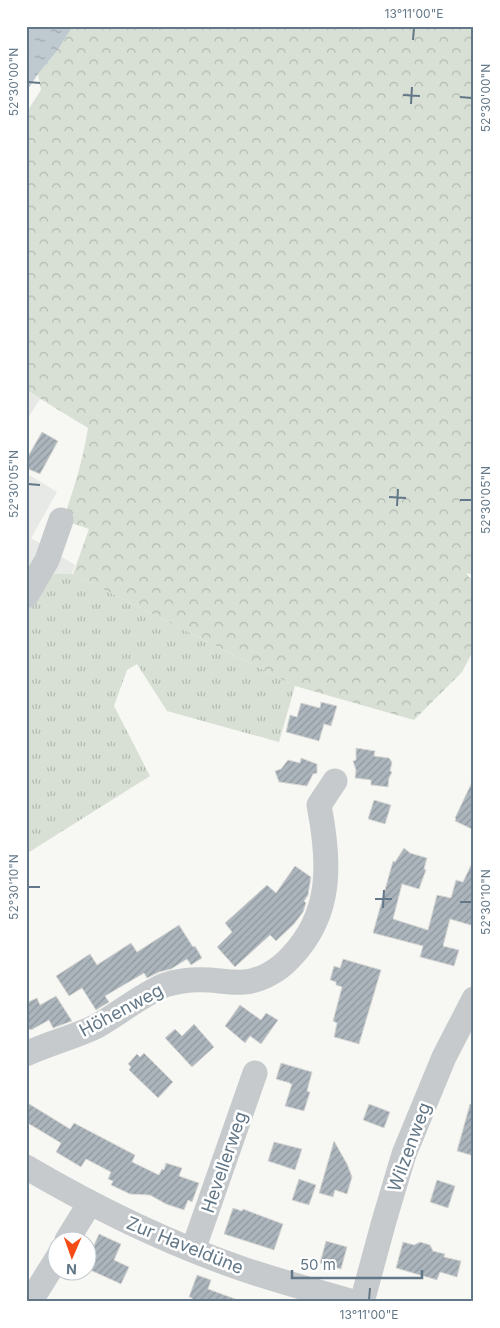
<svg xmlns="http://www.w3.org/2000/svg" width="500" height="1328" viewBox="0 0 500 1328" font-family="Inter,sans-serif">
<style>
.built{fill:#e7e9e6}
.forest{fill:url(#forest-crowns)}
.park{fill:url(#park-tufts)}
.water{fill:url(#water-ripples)}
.building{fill:url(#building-hatch);stroke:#d8d8d6}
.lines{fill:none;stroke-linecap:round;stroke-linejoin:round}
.minor{stroke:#c6cacd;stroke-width:25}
.ticks{fill:none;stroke:#627787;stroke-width:2}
.labels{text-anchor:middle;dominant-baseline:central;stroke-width:5;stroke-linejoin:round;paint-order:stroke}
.street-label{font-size:18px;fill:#627787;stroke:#fff}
.neatline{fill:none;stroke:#627787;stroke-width:2}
.ticks-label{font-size:12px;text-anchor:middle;fill:#627787}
</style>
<defs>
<pattern id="forest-crowns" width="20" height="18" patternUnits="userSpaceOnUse" patternTransform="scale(1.25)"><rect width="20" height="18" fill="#d8dfd4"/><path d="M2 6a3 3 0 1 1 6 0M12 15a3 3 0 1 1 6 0" fill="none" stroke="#b3bab2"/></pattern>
<pattern id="park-tufts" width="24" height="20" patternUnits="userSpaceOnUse" patternTransform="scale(1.25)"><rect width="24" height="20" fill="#d8dfd4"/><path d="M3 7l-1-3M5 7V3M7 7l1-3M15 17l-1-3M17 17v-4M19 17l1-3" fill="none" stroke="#b3bab2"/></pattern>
<pattern id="water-ripples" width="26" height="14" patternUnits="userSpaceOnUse" patternTransform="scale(1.25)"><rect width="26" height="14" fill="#becad0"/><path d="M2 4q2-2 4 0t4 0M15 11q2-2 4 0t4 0" fill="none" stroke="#9ea9ae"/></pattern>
<pattern id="building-hatch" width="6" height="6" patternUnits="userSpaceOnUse" patternTransform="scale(1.25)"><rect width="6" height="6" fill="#acb5bb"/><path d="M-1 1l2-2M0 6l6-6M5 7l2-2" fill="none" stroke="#8f989e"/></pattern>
</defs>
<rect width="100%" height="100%" fill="#f7f7f3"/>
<g class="built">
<polygon points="26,391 40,399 26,421"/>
<polygon points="26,473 57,492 31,538 75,565 53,622 26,676"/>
</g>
<path class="forest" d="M73,26H474V575L466,573L474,583V649L462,672L414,720L295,686L73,574L89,529L63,520C74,489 83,460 88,428L26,390V113L41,90L38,74L57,51Z"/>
<polygon class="park" points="55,574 73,574 295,686 279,742 167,711 137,664 127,670 114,706 150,776 26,854 26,614 49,579"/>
<polygon class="water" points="26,26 73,26 57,51 38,74 26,92"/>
<g class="building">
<polygon points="42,432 58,441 40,474 26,468 26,460"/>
<polygon points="321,702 337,706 331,726 324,724 319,741 286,732 290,715 297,717 301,703 320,708"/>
<polygon points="356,748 375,751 374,756 389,758 392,762 390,771 392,772 389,778 388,787 371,785 371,780 355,778 356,770 353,761 356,760"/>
<polygon points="301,758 317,764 317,773 313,774 307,786 279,782 275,771 281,769 288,760 300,763"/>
<polygon points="474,778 474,830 455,821 456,819 455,818"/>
<polygon points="374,800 391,805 385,824 368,819"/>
<polygon points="404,848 410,853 427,858 424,869 426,870 419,889 402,884 393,919 428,930 437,895 451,898 456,880 463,882 474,859 474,926 450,919 443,946 459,950 454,966 420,957 423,946 373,933 393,861 395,862"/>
<polygon points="295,866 311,877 308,895 304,901 306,903 303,912 294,924 276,941 270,935 235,967 217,947 232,932 225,923 267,885 276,893"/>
<polygon points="179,925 193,947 195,946 202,958 191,965 187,959 171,969 159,972 147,978 144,973 105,996 109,1002 96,1010 82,988 69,996 56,976 90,954 97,965 131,943 137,952"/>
<polygon points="343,959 381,970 359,1044 334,1037 337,1023 333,1021 342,987 336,985 336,982 330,980 334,966 340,968"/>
<polygon points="56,996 72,1021 53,1028 49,1020 31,1030 30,1029 26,1031 26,1003 37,998 40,1005"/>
<polygon points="240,1005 261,1020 266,1013 278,1020 261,1044 250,1036 245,1043 225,1026"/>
<polygon points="194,1024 214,1047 192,1067 165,1038 175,1029 182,1036"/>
<polygon points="144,1053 173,1082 158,1098 129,1070 131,1067 128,1064 137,1054 140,1057"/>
<polygon points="281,1063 312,1072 307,1091 310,1092 304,1111 285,1106 292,1084 290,1084 290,1083 276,1079"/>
<polygon points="26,1102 70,1129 74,1123 135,1155 132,1162 159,1175 162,1169 164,1170 166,1163 182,1168 179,1176 199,1183 192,1202 188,1200 184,1210 166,1204 150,1195 130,1194 111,1185 113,1181 108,1179 111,1172 86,1159 81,1167 56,1152 61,1143 26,1122"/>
<polygon points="369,1104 390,1112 384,1128 363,1120"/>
<polygon points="470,1104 474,1105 474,1156 457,1151"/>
<polygon points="334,1141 347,1164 352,1177 347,1194 335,1190 333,1197 319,1193"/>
<polygon points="274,1142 302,1149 295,1170 268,1161"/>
<polygon points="299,1179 316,1185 309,1205 292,1200"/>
<polygon points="437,1180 455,1186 448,1208 430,1202"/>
<polygon points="233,1208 242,1211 243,1209 283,1224 274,1250 224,1234"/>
<polygon points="99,1234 121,1244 114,1260 129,1267 121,1284 88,1269 88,1259"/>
<polygon points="326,1241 347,1247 341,1269 320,1263"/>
<polygon points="403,1242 414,1245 420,1242 430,1245 433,1251 445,1254 444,1257 461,1261 457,1277 440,1272 437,1280 396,1268"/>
<polygon points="197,1275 211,1280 208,1289 238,1300 238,1302 191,1302 192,1298 189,1297"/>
</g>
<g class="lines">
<g class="minor">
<polyline points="26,596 47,560 61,520"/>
<path d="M26,1054C49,1043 75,1037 97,1026C120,1013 141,995 165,985C180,980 195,979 210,980C222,981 233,983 244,982C261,981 279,970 290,958C333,914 330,862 319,805L335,781"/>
<path d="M26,1167C94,1207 165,1242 240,1268C277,1281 316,1291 353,1302"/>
<polyline points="67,1240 90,1203"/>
<polyline points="193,1250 255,1073"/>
<polyline points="30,1302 58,1257"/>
<polyline points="362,1302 384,1221 404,1154 444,1057 474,999"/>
</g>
</g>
<path class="ticks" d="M413,40L414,28M28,82L40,83M403,95L420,96M460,97L472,98M411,104L412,87M28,484L40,485M389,497L406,498M460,500H472M397,506L398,489M28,887H40M375,899H392M460,902H472M383,908L384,890M369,1300L370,1288"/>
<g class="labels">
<g class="street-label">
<text transform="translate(121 1010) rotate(-28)">Höhenweg</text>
<text transform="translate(409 1147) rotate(-70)">Wilzenweg</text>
<text transform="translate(224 1162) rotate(-71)">Hevellerweg</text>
<text transform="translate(185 1245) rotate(22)">Zur Haveldüne</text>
</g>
</g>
<rect width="500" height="1328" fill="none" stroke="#ffffff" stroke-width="55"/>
<g transform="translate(72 1256) rotate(182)"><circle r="24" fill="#ffffff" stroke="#c0c9cf"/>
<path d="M0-4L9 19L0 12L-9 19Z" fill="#f54b14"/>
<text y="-8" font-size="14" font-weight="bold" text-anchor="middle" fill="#627787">N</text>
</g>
<path d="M292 1270v8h130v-8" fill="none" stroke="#627787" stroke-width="2.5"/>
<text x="300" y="1270" font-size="15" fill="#627787" stroke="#ffffff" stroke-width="4" paint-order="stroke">50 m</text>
<rect x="28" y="28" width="444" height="1272" class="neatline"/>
<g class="ticks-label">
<text x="414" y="18">13°11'00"E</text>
<text transform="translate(14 82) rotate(-90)" y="4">52°30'00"N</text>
<text transform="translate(486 98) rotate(-90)" y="4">52°30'00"N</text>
<text transform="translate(14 484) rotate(-90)" y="4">52°30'05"N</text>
<text transform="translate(486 500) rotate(-90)" y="4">52°30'05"N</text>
<text transform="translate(14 887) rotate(-90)" y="4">52°30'10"N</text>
<text transform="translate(486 902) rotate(-90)" y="4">52°30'10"N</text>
<text x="369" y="1319">13°11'00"E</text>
</g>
</svg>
